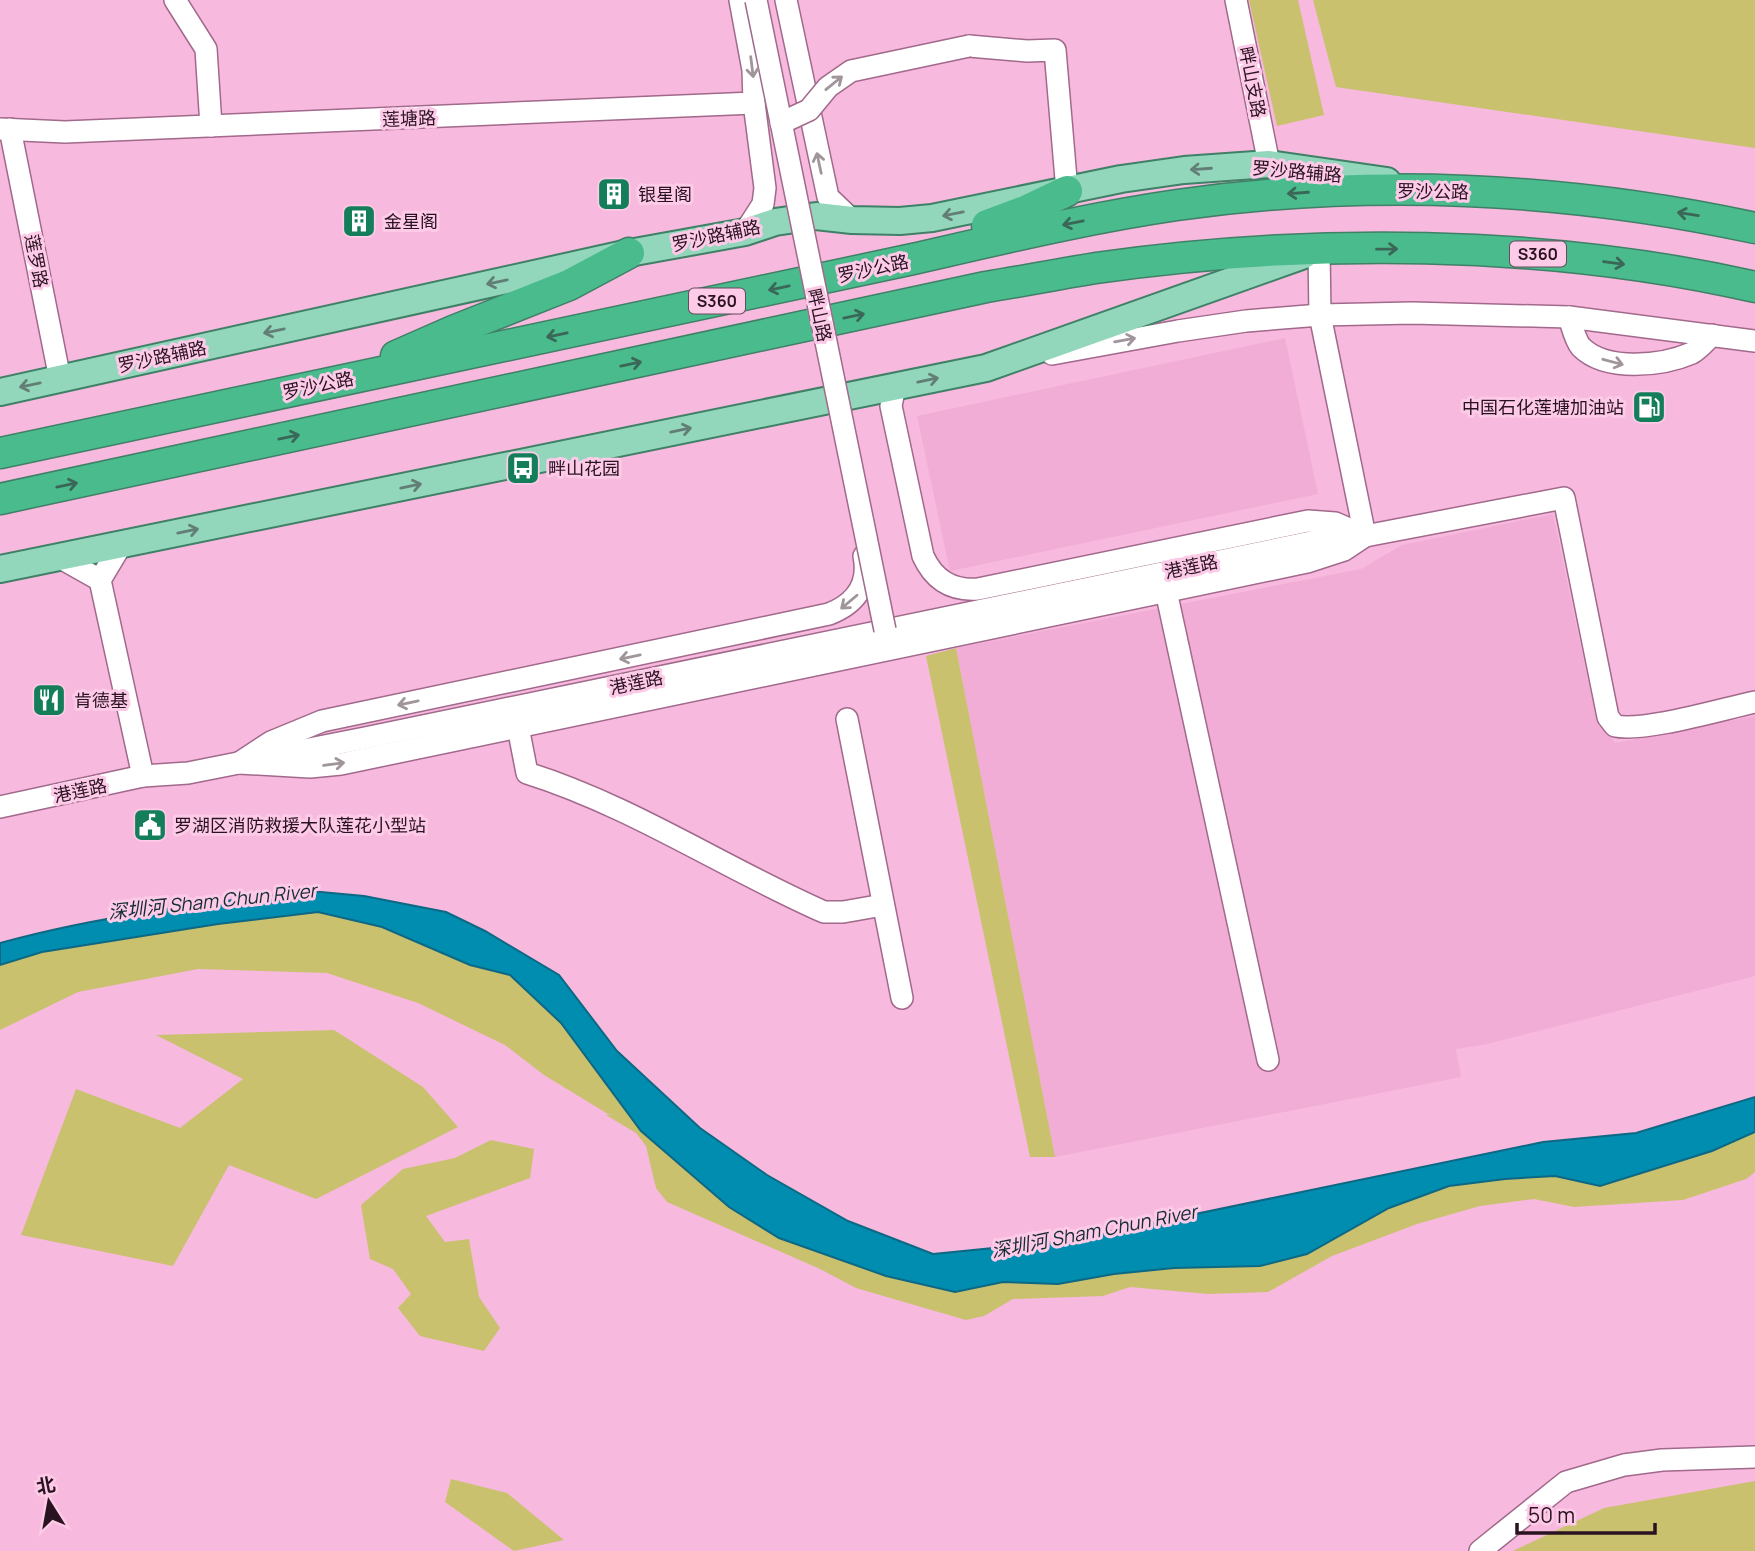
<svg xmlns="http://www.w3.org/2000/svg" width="1755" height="1551" viewBox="0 0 1755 1551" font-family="Manrope,'Noto Sans SC',sans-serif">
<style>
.built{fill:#f2add6}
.green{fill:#c9c16e}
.water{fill:#008daf;stroke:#0d6884;stroke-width:2}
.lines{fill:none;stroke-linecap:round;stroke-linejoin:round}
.minor-casing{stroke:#a1698b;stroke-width:24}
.major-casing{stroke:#3f8067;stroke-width:30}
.highway-casing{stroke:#3f8067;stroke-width:33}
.minor{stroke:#fff;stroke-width:21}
.major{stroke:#92d6bb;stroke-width:26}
.highway{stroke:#4abb8d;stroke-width:30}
.minor-bridge-casing{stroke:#a1698b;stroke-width:24;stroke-linecap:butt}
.minor-bridge{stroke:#fff;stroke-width:21}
.oneway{stroke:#9f959b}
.oneway2{stroke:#637e76}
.oneway3{stroke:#3a6757}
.labels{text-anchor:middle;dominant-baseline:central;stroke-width:6;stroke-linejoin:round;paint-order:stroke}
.shield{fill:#fdcae7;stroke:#694a5c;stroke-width:2}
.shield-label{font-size:16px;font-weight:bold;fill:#2a1321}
.street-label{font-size:18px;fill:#2a1321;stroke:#fdcae7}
.poi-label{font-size:18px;fill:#2a1321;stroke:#fdcae7;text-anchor:start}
.water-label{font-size:19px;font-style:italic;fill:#152d35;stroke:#fdcae7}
</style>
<rect width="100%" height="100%" fill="#f7b9dd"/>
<g class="built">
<polygon points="1285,338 1318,494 950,571 917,416"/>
<polygon points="1553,514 1595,714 1615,743 1755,716 1755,976 1487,1044 1456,1049 1461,1077 1055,1157 956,648 1361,569 1402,545"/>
</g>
<g class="green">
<polygon points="1249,0 1298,0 1324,115 1277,126"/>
<polygon points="1313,0 1755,0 1755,148 1336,87"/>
<polygon points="956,648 1055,1157 1030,1157 926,656"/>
<polygon points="347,908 497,954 647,1110 897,1264 999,1269 1755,1110 1755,1172 1746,1179 1683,1200 1574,1207 1534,1199 1480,1206 1417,1224 1332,1256 1268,1292 1208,1294 1130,1287 1103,1296 1013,1299 984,1316 966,1320 856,1288 820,1269 667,1202 656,1188 646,1146 636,1133 606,1115 614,1114 608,1114 544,1075 505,1045 418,1003 327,973 198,969 78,992 0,1030 0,953 61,933"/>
<polygon points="334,1030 423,1087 458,1127 316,1199 229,1165 173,1266 21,1235 76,1089 180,1128 243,1079 156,1035"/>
<polygon points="491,1140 534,1149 530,1178 426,1216 445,1242 469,1239 479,1297 500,1328 484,1351 420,1336 398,1308 411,1294 393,1269 370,1259 361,1205 403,1169 455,1158"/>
<polygon points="451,1479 507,1493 564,1540 514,1551 445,1502"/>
<polygon points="1755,1481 1755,1551 1513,1551 1604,1508"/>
</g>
<path class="water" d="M310,891L364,896L446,912L485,931L559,975L617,1051L700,1128L767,1175L848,1221L933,1254L1065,1241L1543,1142L1636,1133L1755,1097V1132L1712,1151L1600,1186L1555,1176L1505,1179L1449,1186L1389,1208L1307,1254L1260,1266L1174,1268L1114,1274L1058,1284L1003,1282L955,1292L886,1276L779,1238L729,1207L641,1131L561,1023L510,975L470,965L382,927L318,912L218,924L42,952L0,965V943C101,915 206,903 310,891Z"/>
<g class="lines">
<g class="minor-casing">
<g id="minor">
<polyline points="175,0 206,49 211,126"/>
<polyline points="740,0 753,70 754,103 765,188 763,204 745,232"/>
<polyline points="786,0 828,197 852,220"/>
<polyline points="1236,0 1269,164"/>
<polyline points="969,46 1027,51 1055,50 1067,191"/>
<polyline points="0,129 65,132 754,103"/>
<polyline points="10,129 60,379"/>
<polyline points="1319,250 1320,315 1365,536"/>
<path d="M1569,317C1572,326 1575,340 1581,347C1606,372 1662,366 1692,353C1699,349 1706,341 1712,335"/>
<polyline points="1052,354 1178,331 1246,321 1320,315 1412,313 1569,317 1755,341"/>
<polyline points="121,545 100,580 143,776"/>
<path d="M864,556C870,585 855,604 829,614L322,721L271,742L239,763L310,767L341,764L1307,562L1344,550L1365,536L1335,523L1308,521L978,589C952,591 934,580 923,556L891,406L895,386"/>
<polyline points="59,557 100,580"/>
<polyline points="1166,591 1268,1060"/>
<polyline points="847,719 902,998"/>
<path d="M518,727L527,773C632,806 724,868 824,912H843L883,905"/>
<path d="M0,807L143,776L188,773L365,738L1326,539L1365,536L1564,498L1608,717L1615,726C1645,732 1722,709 1755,702"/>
<polyline points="1480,1551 1566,1482 1624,1465 1662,1460 1755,1457"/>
</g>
</g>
<g class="major-casing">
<g id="major">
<polyline points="0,392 629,253 745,232 775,222 816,216 852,220 900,221 932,218 1121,179 1184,170 1269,164 1387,181"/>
<polyline points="0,569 986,368 1304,255"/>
</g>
</g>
<g class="highway-casing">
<g id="highway">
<polyline points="987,225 1025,211 1067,191"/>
<polyline points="396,356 453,331 569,285 629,253"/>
<path d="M0,453L913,259C1001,239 1088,218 1177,205C1368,178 1566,187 1755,228"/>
<path d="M0,499L986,287C1023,281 1059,274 1096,268C1308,238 1545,239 1755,287"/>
</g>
</g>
<use href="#minor" class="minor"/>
<use href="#major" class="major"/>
<use href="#highway" class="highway"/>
<g class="minor-bridge-casing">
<g id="minor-bridge">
<polyline points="756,0 885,630"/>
<polyline points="781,123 809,110 828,87 851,71 969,46"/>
</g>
</g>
<use href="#minor-bridge" class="minor-bridge"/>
</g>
<defs><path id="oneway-shaft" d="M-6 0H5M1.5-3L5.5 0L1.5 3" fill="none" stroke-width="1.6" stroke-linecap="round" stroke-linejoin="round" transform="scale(1.75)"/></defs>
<g class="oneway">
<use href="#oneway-shaft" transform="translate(752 67) rotate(83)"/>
<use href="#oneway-shaft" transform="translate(834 83) rotate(-39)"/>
<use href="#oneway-shaft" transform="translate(819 163) rotate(-102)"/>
<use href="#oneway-shaft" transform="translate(1125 340) rotate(-10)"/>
<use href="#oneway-shaft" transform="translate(1613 362) rotate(15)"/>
<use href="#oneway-shaft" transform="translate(849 602) rotate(140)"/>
<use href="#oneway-shaft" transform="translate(630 657) rotate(168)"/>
<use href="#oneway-shaft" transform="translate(408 703) rotate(168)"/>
<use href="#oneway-shaft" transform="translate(334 764) rotate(-8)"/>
</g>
<g class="oneway2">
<use href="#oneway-shaft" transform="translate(1201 169) rotate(176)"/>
<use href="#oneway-shaft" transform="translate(953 214) rotate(169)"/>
<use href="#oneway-shaft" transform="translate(497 282) rotate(168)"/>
<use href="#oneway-shaft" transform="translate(274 331) rotate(168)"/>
<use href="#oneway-shaft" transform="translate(928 380) rotate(-12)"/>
<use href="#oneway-shaft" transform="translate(30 385) rotate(168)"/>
<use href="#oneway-shaft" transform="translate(681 430) rotate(-12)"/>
<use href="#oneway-shaft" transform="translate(411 486) rotate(-12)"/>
<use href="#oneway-shaft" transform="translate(188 531) rotate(-12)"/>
</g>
<g class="oneway3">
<use href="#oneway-shaft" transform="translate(1298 193) rotate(176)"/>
<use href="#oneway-shaft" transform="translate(1688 214) rotate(-171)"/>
<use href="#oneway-shaft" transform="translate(1073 223) rotate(169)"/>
<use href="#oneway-shaft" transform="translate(1387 249) rotate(-1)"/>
<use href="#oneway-shaft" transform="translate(1614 263) rotate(7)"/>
<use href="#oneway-shaft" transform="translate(779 288) rotate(168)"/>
<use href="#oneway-shaft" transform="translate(854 316) rotate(-12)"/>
<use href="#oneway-shaft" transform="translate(557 335) rotate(168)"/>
<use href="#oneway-shaft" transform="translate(631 364) rotate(-12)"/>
<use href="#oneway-shaft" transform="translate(289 437) rotate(-12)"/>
<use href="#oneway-shaft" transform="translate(67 485) rotate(-12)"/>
</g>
<defs>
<g id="building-square" transform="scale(1.75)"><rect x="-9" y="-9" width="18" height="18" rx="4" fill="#137e59" stroke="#fdcae7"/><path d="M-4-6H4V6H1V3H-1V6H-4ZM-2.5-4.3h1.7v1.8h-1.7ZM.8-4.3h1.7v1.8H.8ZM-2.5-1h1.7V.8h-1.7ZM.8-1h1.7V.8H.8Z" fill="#fff"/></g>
<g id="fuel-square" transform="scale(1.75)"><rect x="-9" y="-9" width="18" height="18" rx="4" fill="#137e59" stroke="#fdcae7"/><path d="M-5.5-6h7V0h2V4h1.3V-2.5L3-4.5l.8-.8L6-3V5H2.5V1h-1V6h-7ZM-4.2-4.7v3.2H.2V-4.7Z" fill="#fff"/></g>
<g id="bus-square" transform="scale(1.75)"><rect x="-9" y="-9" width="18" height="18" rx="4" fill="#137e59" stroke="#fdcae7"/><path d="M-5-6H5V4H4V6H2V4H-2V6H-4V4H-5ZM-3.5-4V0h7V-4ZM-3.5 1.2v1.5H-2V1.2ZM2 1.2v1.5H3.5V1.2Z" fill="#fff"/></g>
<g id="restaurant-square" transform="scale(1.75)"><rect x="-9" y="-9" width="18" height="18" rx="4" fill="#137e59" stroke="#fdcae7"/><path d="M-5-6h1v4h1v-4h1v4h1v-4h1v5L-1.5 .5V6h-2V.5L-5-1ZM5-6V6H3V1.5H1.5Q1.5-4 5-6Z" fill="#fff"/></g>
<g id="civic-square" transform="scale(1.75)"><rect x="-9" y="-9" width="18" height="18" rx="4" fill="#137e59" stroke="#fdcae7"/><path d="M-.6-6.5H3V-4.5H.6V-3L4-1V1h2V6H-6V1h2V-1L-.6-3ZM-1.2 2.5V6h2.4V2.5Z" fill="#fff"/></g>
</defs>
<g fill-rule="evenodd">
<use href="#building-square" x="614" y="194"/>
<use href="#building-square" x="359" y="221"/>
<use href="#fuel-square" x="1649" y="407"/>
<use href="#bus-square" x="523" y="468"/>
<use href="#restaurant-square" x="49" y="700"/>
<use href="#civic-square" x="150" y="825"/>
</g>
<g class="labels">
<g class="shield">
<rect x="1510" y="241.5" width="56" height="25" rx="5"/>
<rect x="689" y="288.5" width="56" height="25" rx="5"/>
</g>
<g class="shield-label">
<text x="1538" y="254">S360</text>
<text x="717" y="301">S360</text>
</g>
<g class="street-label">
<text transform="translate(1253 82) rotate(79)">畔山支路</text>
<text transform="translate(409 118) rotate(-2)">莲塘路</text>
<text transform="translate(1297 171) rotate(5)">罗沙路辅路</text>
<text transform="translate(1433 191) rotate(1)">罗沙公路</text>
<text transform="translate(716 235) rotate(-12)">罗沙路辅路</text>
<text transform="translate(37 261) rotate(79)">莲罗路</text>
<text transform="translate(873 268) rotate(-12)">罗沙公路</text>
<text transform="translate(820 315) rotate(78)">畔山路</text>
<text transform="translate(162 356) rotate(-12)">罗沙路辅路</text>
<text transform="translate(318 385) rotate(-12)">罗沙公路</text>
<text transform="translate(1191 566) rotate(-12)">港莲路</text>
<text transform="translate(636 682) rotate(-12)">港莲路</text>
<text transform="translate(80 790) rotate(-12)">港莲路</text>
</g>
<g class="poi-label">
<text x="638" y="194">银星阁</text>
<text x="384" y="221">金星阁</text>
<text x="1624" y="407" text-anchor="end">中国石化莲塘加油站</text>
<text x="548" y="468">畔山花园</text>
<text x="74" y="700">肯德基</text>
<text x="174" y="825">罗湖区消防救援大队莲花小型站</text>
</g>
<g class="water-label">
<text transform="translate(212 901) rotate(-6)">深圳河 Sham Chun River</text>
<text transform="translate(1094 1231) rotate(-11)">深圳河 Sham Chun River</text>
</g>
</g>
<g transform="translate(49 1502) rotate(349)" stroke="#fdcae7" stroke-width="5" paint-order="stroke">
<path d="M0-5L12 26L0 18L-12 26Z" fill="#2a1321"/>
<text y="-10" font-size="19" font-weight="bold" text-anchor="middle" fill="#2a1321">北</text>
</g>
<path d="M1517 1523v10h138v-10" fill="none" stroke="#2a1321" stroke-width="3.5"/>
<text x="1528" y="1523" font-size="21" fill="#2a1321" stroke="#fdcae7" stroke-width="5" paint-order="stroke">50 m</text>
</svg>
